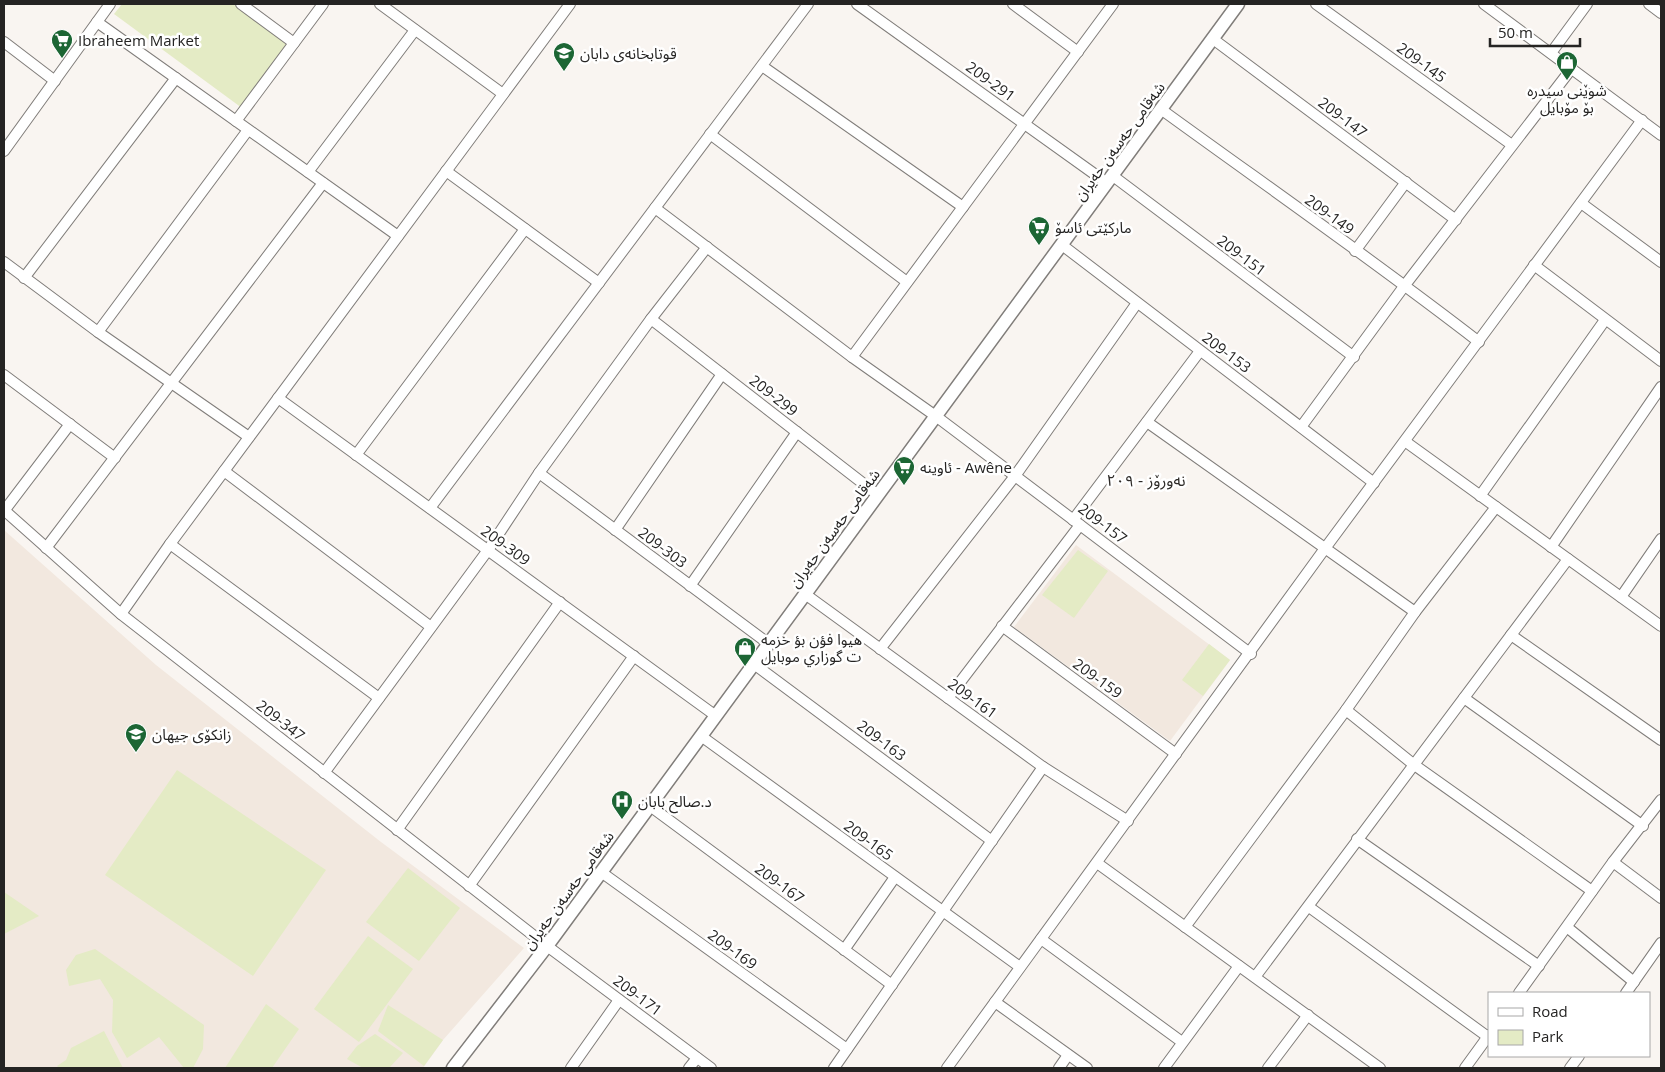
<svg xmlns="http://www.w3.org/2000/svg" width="1665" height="1072" viewBox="0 0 1665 1072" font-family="'Open Sans','Noto Sans Arabic',sans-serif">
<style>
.built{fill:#f2e8df}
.green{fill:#e4ebc5}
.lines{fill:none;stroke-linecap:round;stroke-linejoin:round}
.minor-casing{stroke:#807d7a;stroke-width:12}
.tertiary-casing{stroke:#807d7a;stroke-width:15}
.minor{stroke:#fff;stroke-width:10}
.tertiary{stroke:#fff;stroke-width:12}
.labels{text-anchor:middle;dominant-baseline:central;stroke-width:5;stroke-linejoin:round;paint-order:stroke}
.poi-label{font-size:15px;fill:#252423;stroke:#fff;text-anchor:start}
.street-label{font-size:15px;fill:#252423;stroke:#fff}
.neighbourhood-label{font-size:16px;fill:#2d2a27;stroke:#fff}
</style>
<rect width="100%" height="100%" fill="#f9f5f1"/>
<g class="built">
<polygon points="4,530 156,665 381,842 524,948 443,1040 423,1068 4,1068"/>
<polygon points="1076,545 1230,660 1170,741 1014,627"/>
</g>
<g class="green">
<polygon points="122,4 233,4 289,43 242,108 114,14"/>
<polygon points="1078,550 1108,571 1074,618 1042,595"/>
<polygon points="1209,644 1230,660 1203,696 1182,680"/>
<polygon points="177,770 326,870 253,976 105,875"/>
<polygon points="408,868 460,908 419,961 366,922"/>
<polygon points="4,892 39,916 4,934"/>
<polygon points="368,936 413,969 359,1042 314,1009"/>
<polygon points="95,949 204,1025 203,1049 193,1068 184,1068 159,1037 127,1058 112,1032 113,1000 100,979 69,986 66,970 76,955"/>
<polygon points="266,1004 299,1029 272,1068 225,1068"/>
<polygon points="388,1005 443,1040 424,1066 378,1031"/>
<polygon points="104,1031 123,1068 59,1068 57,1066 66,1060 71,1048"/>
<polygon points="375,1034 403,1053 389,1068 363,1068 347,1059 357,1046"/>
</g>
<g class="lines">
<g class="minor-casing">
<g id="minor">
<polyline points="241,4 294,43"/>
<polyline points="380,4 503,94"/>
<polyline points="857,4 1107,183"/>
<polyline points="1013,4 1078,52"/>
<polyline points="1316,4 1512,145"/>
<polyline points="1484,4 1661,135"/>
<polyline points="1649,4 1661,13"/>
<polyline points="97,22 398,236"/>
<polyline points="1213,39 1456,220"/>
<polyline points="4,42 55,81"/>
<polyline points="1551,53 1587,4"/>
<polyline points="762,66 963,207"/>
<path d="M1162,110C1268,187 1376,262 1479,342"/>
<polyline points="236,121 323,4"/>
<polyline points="710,134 907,282"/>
<polyline points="4,151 110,4"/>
<polyline points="446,171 599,283"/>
<polyline points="308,172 415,30"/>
<polyline points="1113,176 1354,357"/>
<polyline points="1581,203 1661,262"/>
<polyline points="655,208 852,357 937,417 1251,654"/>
<polyline points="1062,245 1374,483"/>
<polyline points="1355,251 1406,182"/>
<polyline points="4,262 98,332 249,437"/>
<polyline points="1534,265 1661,361"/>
<polyline points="24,278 176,78"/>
<polyline points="651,319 878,495"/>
<polyline points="98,332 248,130"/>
<polyline points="852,357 1113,4"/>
<polyline points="4,375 115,458"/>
<polyline points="278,398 716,716"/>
<polyline points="1147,422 1415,612"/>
<polyline points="1301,427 1405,285 1572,68"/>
<polyline points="1406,442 1661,626"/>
<polyline points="356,455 525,229"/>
<polyline points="224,471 431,627"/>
<polyline points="539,473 769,644"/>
<polyline points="1480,496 1605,320"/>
<polyline points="430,508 808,4"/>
<polyline points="4,510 121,614 547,946 711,1068"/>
<polyline points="4,511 70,424"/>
<polyline points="1073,520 1200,351"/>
<polyline points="615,530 722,374"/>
<polyline points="170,544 379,698"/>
<polyline points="1551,547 1661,387"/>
<polyline points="46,548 323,183"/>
<polyline points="690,586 797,432"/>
<polyline points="805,594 1043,767 1128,821"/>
<polyline points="1621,597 1661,539"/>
<polyline points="121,614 170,544 570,4"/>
<polyline points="1002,626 1176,754"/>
<polyline points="1511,635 1661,740"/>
<polyline points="880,649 1015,476 1137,303"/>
<polyline points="754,664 992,841"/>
<polyline points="948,698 1080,525"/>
<polyline points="1464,698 1643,826"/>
<polyline points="1346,710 1413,764 1592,891"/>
<polyline points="701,736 1020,967"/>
<polyline points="324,773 488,550 539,473 651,319 707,247"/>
<polyline points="650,806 892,985"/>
<polyline points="397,830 560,602"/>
<polyline points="1357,839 1539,966"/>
<polyline points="1613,862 1661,898"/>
<polyline points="1097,863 1380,1068"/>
<polyline points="601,872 847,1049"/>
<polyline points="469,886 634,656"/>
<polyline points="1309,907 1488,1037"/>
<polyline points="1185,927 1346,710 1415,612 1496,507"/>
<polyline points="1568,928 1634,982"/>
<polyline points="1041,939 1182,1042"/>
<polyline points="844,950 895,877"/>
<polyline points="1255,977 1568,559"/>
<polyline points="1519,993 1613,862 1661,800"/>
<polyline points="1626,993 1661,943"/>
<polyline points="995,1002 1087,1068"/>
<polyline points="571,1068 619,1000"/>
<polyline points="689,1068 697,1058"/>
<polyline points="834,1068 1043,767"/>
<polyline points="947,1068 1326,547 1642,120"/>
<polyline points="1059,1068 1068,1055"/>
<polyline points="1164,1068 1239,966"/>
<polyline points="1268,1068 1308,1015"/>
<polyline points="1465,1068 1489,1035"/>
<polyline points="1570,1068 1579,1056"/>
</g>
</g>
<g class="tertiary-casing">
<polyline id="tertiary" points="453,1068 547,946 1238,4"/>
</g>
<use href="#minor" class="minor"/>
<use href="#tertiary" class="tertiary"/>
</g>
<defs>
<g id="supermarket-pin" transform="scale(1.125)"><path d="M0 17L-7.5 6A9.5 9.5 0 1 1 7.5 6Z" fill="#1c6634" stroke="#fff"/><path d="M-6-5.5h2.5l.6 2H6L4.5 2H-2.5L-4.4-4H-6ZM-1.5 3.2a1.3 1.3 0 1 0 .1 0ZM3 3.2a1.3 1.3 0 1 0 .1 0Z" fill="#fff"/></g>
<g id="school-pin" transform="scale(1.125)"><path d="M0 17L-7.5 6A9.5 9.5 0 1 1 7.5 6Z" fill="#1c6634" stroke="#fff"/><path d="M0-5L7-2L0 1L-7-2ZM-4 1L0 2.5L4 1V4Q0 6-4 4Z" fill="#fff"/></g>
<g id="shop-pin" transform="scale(1.125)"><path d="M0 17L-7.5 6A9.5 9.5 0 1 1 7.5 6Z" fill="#1c6634" stroke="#fff"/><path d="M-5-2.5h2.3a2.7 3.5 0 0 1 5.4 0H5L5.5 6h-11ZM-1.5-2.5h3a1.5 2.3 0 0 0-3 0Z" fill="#fff"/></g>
<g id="university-pin" transform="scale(1.125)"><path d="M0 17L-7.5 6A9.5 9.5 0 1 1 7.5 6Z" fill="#1c6634" stroke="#fff"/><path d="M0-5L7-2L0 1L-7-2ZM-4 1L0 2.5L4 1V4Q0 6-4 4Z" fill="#fff"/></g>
<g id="hospital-pin" transform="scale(1.125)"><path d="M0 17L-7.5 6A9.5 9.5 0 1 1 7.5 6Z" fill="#1c6634" stroke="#fff"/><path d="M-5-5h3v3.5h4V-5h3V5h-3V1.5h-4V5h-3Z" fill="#fff"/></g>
</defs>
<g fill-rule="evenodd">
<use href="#supermarket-pin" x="62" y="40"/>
<use href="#school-pin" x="564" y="53"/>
<use href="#shop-pin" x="1567" y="62"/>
<use href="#supermarket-pin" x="1039" y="227"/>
<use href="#supermarket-pin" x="904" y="467"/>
<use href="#shop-pin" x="745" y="648"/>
<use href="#university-pin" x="136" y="734"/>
<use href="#hospital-pin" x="622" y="801"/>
</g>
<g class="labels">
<g class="poi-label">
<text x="78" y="40">Ibraheem Market</text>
<text x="580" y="53">قوتابخانەی دابان</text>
<text x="1567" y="90" text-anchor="middle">شوێنی سیدرە<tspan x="1567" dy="17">بۆ مۆبایل</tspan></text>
<text x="1055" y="227">مارکێتی ئاسۆ</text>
<text x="920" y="467">ئاوینە - Awêne</text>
<text x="761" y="639">هيوا فؤن بؤ خزمه<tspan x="761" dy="17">ت گوزاري موبايل</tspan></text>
<text x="152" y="734">زانکۆی جیھان</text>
<text x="638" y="801">د.صالح بابان</text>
</g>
<g class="street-label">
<text transform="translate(1422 62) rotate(36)">209-145</text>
<text transform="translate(991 81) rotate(36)">209-291</text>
<text transform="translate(1343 117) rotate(37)">209-147</text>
<text transform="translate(1119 141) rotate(-54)">شەقامی حەسەن حەیران</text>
<text transform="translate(1330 214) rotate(36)">209-149</text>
<text transform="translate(1242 255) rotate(37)">209-151</text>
<text transform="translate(1227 352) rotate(37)">209-153</text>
<text transform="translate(774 395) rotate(38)">209-299</text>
<text transform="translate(1103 523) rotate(37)">209-157</text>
<text transform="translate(834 528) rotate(-54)">شەقامی حەسەن حەیران</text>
<text transform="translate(506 545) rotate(36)">209-309</text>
<text transform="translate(663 547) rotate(37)">209-303</text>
<text transform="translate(1098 678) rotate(36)">209-159</text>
<text transform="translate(973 698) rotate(36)">209-161</text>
<text transform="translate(281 720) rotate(38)">209-347</text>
<text transform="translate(882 740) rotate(37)">209-163</text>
<text transform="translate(869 840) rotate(36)">209-165</text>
<text transform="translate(780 883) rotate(36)">209-167</text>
<text transform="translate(568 890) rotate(-54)">شەقامی حەسەن حەیران</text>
<text transform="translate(733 949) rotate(36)">209-169</text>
<text transform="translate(638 995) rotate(37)">209-171</text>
</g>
<g class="neighbourhood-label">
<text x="1146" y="480">نەورۆز - ٢٠٩</text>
</g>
</g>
<rect width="1665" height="1072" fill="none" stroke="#252423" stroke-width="10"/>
<rect x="1488" y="992" width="162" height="65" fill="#ffffff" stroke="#a8a7a7"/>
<rect x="1498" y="1008" width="25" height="8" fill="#ffffff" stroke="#a8a7a7"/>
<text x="1532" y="1017" font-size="15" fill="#252423">Road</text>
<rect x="1498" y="1030" width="25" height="15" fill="#e4ebc5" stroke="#a8a7a7"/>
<text x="1532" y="1042" font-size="15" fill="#252423">Park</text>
<path d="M1490 38v8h90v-8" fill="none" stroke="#252423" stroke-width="2.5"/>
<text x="1498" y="38" font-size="15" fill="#252423" stroke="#ffffff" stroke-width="4" paint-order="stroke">50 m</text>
</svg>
